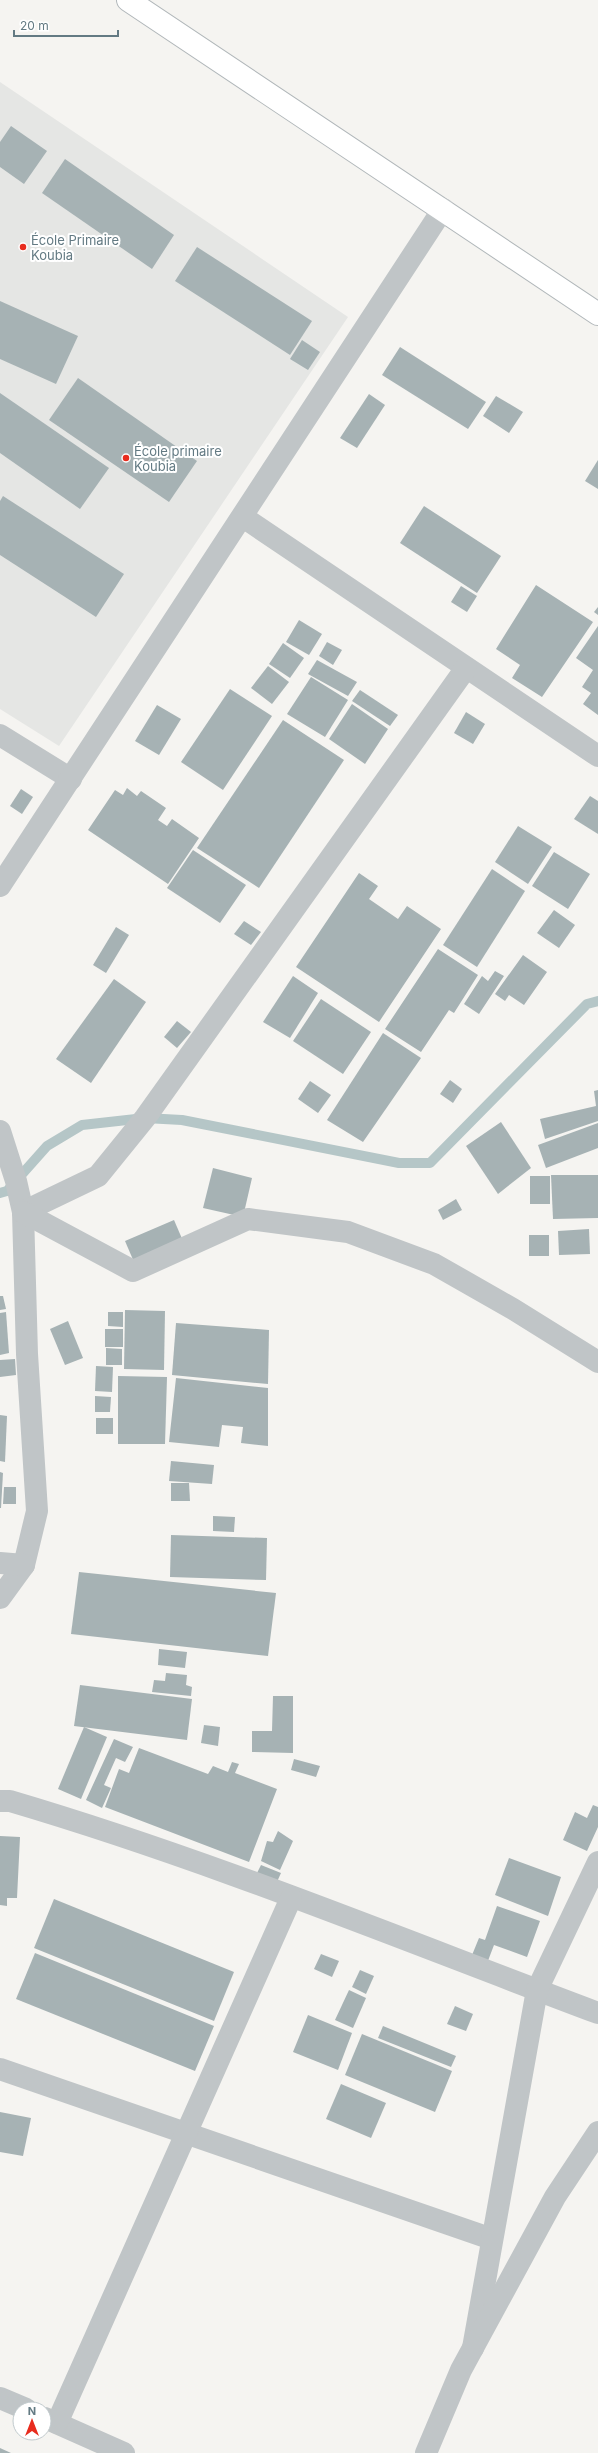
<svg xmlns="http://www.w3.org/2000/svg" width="598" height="2453" viewBox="0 0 598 2453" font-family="Inter,sans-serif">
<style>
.built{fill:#e5e6e4}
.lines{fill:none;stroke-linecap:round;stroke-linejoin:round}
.stream{stroke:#b5c6c7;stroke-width:10}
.building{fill:#a6b2b4}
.major-casing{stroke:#b1b7ba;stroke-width:24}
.minor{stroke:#c0c5c7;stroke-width:22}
.major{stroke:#fff;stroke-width:22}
.poi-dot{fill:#e82c1e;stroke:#fff;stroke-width:1.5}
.labels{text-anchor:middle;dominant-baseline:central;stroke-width:4;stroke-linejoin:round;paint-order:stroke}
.poi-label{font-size:13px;fill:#637a83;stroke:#fff;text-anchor:start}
</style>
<rect width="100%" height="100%" fill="#f5f4f1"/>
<polygon class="built" points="0,82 348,317 59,746 0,709"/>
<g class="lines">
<polyline class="stream" points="0,1193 7,1191 47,1146 82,1125 145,1118 182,1120 399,1163 430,1163 587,1004 598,1001"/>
</g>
<g class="building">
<polygon points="11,126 47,151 24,184 0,167 0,142"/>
<polygon points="65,159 174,235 152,269 42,193"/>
<polygon points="197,247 312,321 290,355 175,281"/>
<polygon points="0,301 78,336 56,384 0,359"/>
<polygon points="302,340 320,352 308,370 290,359"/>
<polygon points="400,347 486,402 468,429 382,375"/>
<polygon points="78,378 197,461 169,502 49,420"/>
<polygon points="0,393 109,468 80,509 0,453"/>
<polygon points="369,394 385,405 357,448 340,438"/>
<polygon points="496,396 523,412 509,433 483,416"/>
<polygon points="598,460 598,489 585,481"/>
<polygon points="3,496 124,574 96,617 0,555 0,501"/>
<polygon points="424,506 501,556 477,593 400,543"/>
<polygon points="536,585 593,622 542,697 512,678 520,665 496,649"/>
<polygon points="461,586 477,596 467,612 451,602"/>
<polygon points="598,607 598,615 594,612"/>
<polygon points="299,620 322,634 309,655 286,642"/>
<polygon points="598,626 598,715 583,704 591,693 582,687 593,670 576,658"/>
<polygon points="327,642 342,650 333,665 319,656"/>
<polygon points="283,643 304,658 290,678 269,664"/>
<polygon points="317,660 357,682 348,696 308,674"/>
<polygon points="268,666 289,682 272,704 251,688"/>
<polygon points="311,677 348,700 325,737 287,714"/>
<polygon points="230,689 272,716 223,790 181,762"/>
<polygon points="360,690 398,715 390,726 352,701"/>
<polygon points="352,704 388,729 365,764 329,739"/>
<polygon points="157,705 181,719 159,755 135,741"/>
<polygon points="466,712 485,724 473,744 454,733"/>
<polygon points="283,720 344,760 259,888 197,848"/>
<polygon points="127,788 137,796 141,791 166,808 158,820 167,826 172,819 199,838 168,884 88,830 115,790 123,795"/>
<polygon points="21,789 33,797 22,814 10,806"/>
<polygon points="590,796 598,801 598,834 574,819"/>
<polygon points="518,826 552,847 528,884 495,862"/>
<polygon points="193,850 246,885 220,923 167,888"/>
<polygon points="554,852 590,874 568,909 532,886"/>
<polygon points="492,869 525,891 477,967 443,945"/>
<polygon points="359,873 378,886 369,899 398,919 407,906 441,929 379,1022 296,967"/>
<polygon points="554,910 575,925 559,948 537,933"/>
<polygon points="244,921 261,932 251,945 234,934"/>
<polygon points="116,927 129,935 106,973 93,965"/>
<polygon points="438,949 478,975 454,1013 449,1010 421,1052 385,1029"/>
<polygon points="523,955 547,972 524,1005 509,995 505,1001 495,994"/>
<polygon points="495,971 504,976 479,1014 464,1004 482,976 488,981"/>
<polygon points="293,976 318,993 290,1038 263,1022"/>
<polygon points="114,979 146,1002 91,1083 56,1059"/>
<polygon points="321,999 371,1032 343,1074 293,1041"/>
<polygon points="177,1021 191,1032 177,1048 164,1037"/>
<polygon points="383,1033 421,1058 363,1142 327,1120"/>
<polygon points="450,1080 462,1089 453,1103 440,1094"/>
<polygon points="310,1081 331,1095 318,1113 298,1099"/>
<polygon points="598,1090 598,1121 545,1139 540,1119 596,1106 594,1091"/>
<polygon points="501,1122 531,1168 498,1194 466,1146"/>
<polygon points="598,1123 598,1148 546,1168 538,1145"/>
<polygon points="213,1168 252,1178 243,1217 203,1208"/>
<polygon points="551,1175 598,1175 598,1218 553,1219"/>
<rect x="530" y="1176" width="20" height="28"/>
<polygon points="456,1199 462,1210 443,1220 438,1210"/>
<polygon points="174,1220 183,1241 134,1262 125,1241"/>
<polygon points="589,1229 590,1254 559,1255 558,1231"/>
<rect x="529" y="1235" width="20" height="21"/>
<polygon points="0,1296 3,1296 6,1309 0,1310"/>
<polygon points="125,1310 165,1311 164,1370 124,1369"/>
<polygon points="6,1312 9,1353 0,1355 0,1313"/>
<polygon points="108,1312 123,1312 123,1327 108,1326"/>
<polygon points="68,1321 83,1358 65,1365 50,1329"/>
<polygon points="176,1323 269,1330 268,1384 172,1375"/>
<rect x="105" y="1329" width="18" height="18"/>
<polygon points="106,1348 122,1349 122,1365 106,1365"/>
<polygon points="15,1359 16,1375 0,1377 0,1360"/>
<polygon points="96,1366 113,1367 112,1392 95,1391"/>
<polygon points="118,1376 167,1377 165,1444 118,1444"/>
<polygon points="176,1378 268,1388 268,1446 241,1443 243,1427 222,1425 219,1447 169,1442"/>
<polygon points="95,1396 111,1397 110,1412 95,1412"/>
<polygon points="0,1415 7,1416 5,1462 0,1461"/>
<rect x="96" y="1418" width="17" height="16"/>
<polygon points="171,1461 214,1465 212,1484 169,1481"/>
<polygon points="0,1472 3,1473 1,1508 0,1508"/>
<polygon points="171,1483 189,1483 190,1501 171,1501"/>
<polygon points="4,1487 16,1487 16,1504 3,1504"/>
<polygon points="213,1516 235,1517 234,1532 213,1531"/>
<polygon points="171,1535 267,1538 266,1580 170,1577"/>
<polygon points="79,1572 276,1593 268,1656 71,1634"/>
<polygon points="159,1649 187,1652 185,1668 158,1665"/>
<polygon points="166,1673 187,1675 186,1685 192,1687 191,1696 152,1692 154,1680 165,1681"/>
<polygon points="80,1685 192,1699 187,1740 74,1726"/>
<polygon points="273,1696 293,1696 293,1753 252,1752 252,1731 272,1731"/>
<polygon points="204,1725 220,1727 218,1746 201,1743"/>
<polygon points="84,1727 107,1737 81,1799 58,1789"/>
<polygon points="114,1739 133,1747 125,1762 116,1758 104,1785 111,1788 102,1808 86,1800"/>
<polygon points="139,1748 208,1774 213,1766 228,1772 232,1762 239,1764 235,1773 277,1789 249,1862 105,1807 119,1769 129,1773"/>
<polygon points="294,1759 320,1766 316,1777 291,1770"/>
<polygon points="593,1805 598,1807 598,1827 587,1851 563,1840 575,1812 587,1818"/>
<polygon points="278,1831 293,1841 280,1870 261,1861 267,1841 273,1842"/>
<polygon points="0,1836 20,1837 17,1898 7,1898 7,1906 0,1905"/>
<polygon points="509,1858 561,1877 548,1916 495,1895"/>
<polygon points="261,1865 281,1873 276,1884 256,1875"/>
<polygon points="54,1899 234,1972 214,2021 34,1948"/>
<polygon points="497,1906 540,1921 527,1957 494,1945 486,1966 470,1960 479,1938 485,1940"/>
<polygon points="35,1953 214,2026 195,2071 16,1999"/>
<polygon points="321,1954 339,1961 332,1977 314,1969"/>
<polygon points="360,1970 374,1976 366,1994 352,1987"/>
<polygon points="349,1990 366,1998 353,2028 335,2020"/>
<polygon points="455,2006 473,2014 466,2031 447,2024"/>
<polygon points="308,2015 352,2033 338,2070 293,2052"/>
<polygon points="383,2026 456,2056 451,2067 378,2038"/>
<polygon points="362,2034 452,2071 435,2112 345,2075"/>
<polygon points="341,2084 386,2103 371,2138 326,2119"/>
<polygon points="0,2112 31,2118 23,2156 0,2152"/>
<polygon points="0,2448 11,2453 0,2453"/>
</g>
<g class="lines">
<g class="major-casing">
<polyline id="major" points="128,0 598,314"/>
</g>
<g class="minor">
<polyline points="243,517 598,756"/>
<polyline points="0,735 71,779"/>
<polyline points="0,886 443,209"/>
<polyline points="0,1131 16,1181 23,1212 27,1354 37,1511 24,1565 0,1598"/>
<polyline points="23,1212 98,1176 145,1118 466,668"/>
<polyline points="23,1212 133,1271 248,1219 348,1232 434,1264 513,1309 598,1362"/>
<polyline points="0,1563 24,1565"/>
<path d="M0,1801H10C210,1860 403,1940 598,2013"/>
<polyline points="0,2069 492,2239"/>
<polyline points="473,2348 537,1990 598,1862"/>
<polyline points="0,2398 26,2409"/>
<polyline points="45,2418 124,2453"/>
<polyline points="57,2423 291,1898"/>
<polyline points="426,2453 461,2370 555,2197 598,2132"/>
</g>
<use href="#major" class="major"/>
</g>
<g class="poi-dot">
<circle cx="23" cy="247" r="4"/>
<circle cx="126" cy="458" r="4"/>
</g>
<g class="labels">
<g class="poi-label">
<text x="31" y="240">École Primaire<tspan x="31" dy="15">Koubia</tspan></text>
<text x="134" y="451">École primaire<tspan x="134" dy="15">Koubia</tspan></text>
</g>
</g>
<g transform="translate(32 2421)"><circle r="19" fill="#ffffff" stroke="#c1cacd"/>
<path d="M0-3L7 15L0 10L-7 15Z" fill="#e82c1e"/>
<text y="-6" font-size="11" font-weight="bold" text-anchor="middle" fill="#637a83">N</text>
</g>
<path d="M14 30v6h104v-6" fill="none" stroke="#637a83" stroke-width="2"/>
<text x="20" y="30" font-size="12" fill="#637a83" stroke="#ffffff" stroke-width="3" paint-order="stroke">20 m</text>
</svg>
